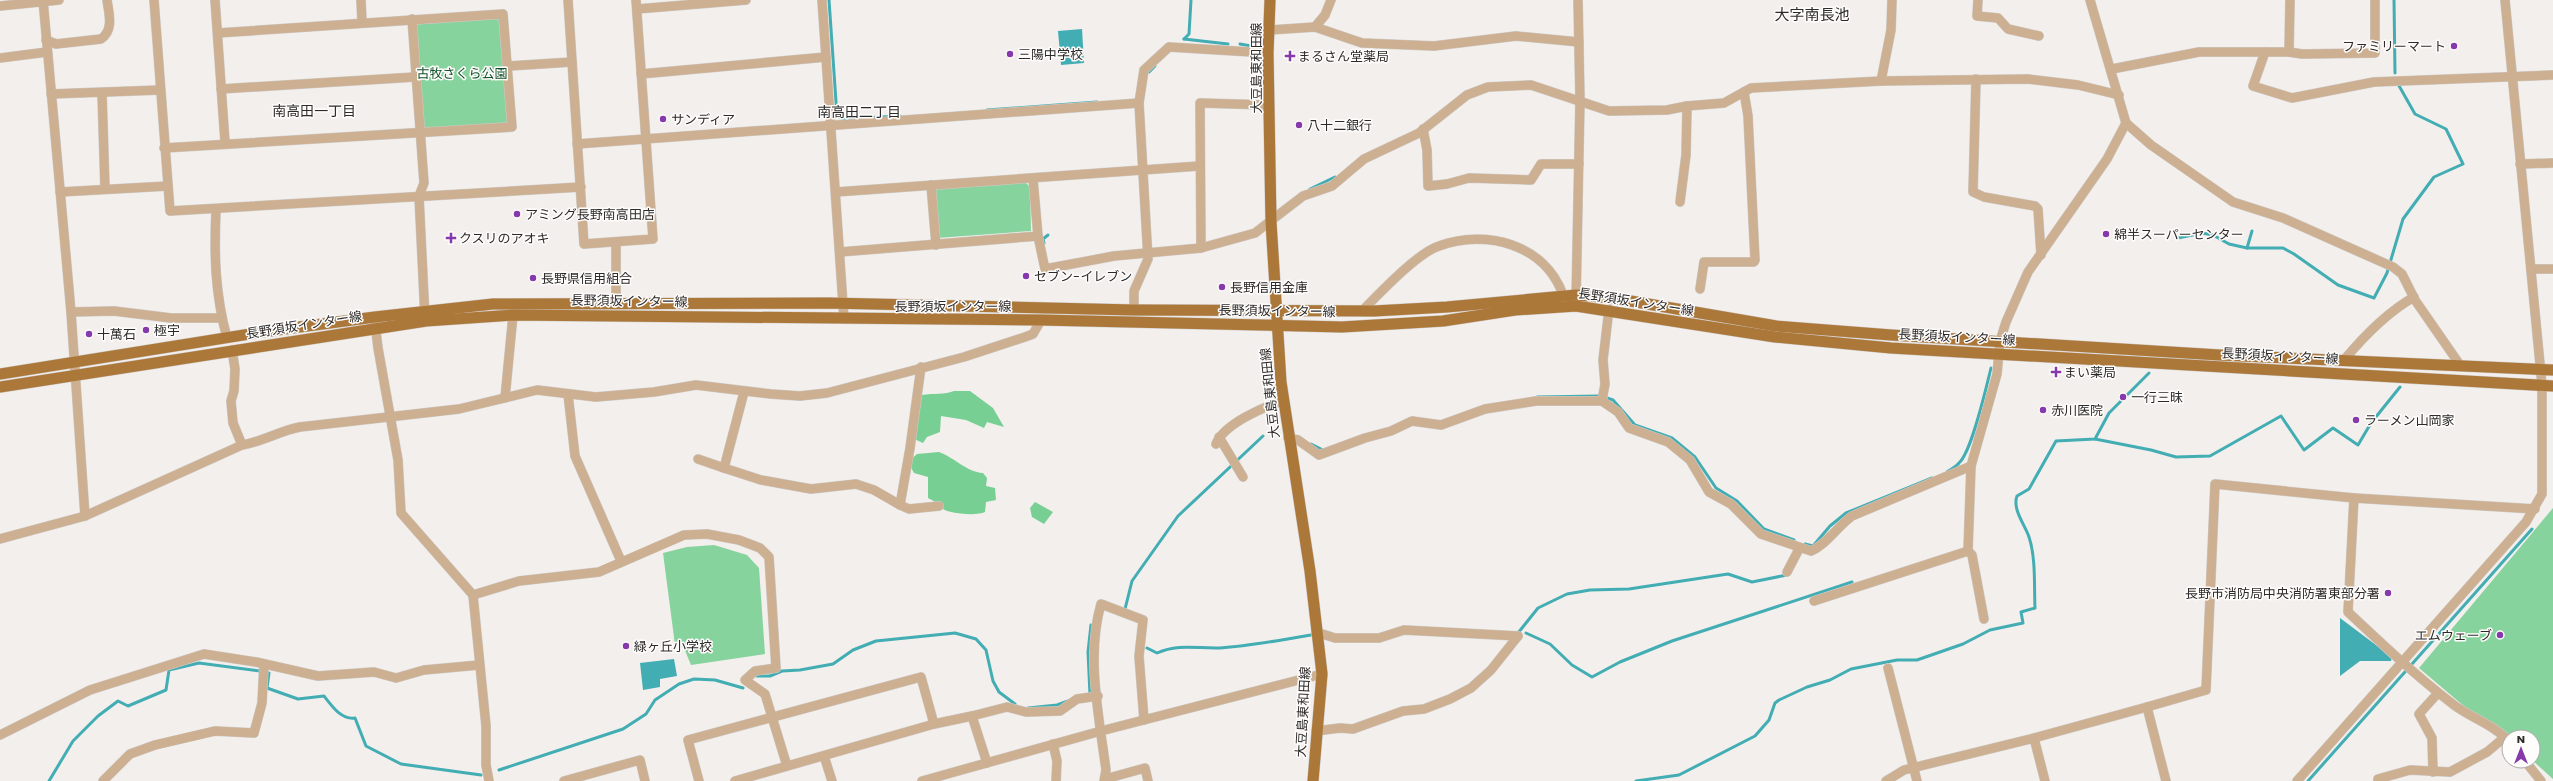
<svg xmlns="http://www.w3.org/2000/svg" width="2553" height="781" viewBox="0 0 2553 781" font-family="Poppins,'Noto Sans JP',sans-serif">
<style>
.green{fill:#86d39d}
.forest{fill:#78cf93}
.water{fill:#42adb3}
.lines{fill:none;stroke-linecap:round;stroke-linejoin:round}
.stream{stroke:#42adb3;stroke-width:3}
.minor-casing{stroke:#cfccca;stroke-width:10}
.major-casing{stroke:#cfccca;stroke-width:12}
.minor{stroke:#cdb091;stroke-width:9}
.major{stroke:#ac783a;stroke-width:11}
.poi-dot{fill:#8539aa;stroke:#fffdfc;stroke-width:1.5}
.labels{text-anchor:middle;dominant-baseline:central;stroke-width:3;stroke-linejoin:round;paint-order:stroke}
.poi-label{font-size:13px;fill:#2c2b2a;stroke:#fffdfc;text-anchor:start}
.street-label{font-size:13px;fill:#2c2b2a;stroke:#fffdfc}
.park-label{font-size:13px;fill:#10512b;stroke:#fffdfc}
.neighbourhood-label{font-size:14px;fill:#2c2b2a;stroke:#fffdfc}
.quarter-label{font-size:15px;fill:#2c2b2a;stroke:#fffdfc}
</style>
<rect width="100%" height="100%" fill="#f3efed"/>
<g class="green">
<polygon points="503,14 512,127 419,134 412,19"/>
<polygon points="1025,182 1030,187 1031,231 937,238 935,193 937,188"/>
<polygon points="2553,508 2553,779 2533,761 2533,737 2509,737 2498,726 2465,707 2419,668"/>
<polygon points="714,545 747,555 759,568 765,654 691,665 684,648 675,645 663,553 687,547"/>
</g>
<g class="forest">
<path d="M954,391H970L993,408L1004,427L987,422L984,428L966,420L941,416L940,432L927,437L923,443L912,438L922,395C934,393 944,395 954,391Z"/>
<path d="M939,452C955,458 967,472 983,473L987,478L986,486L995,488L996,500L986,502L985,512C977,516 951,514 943,509C937,504 935,501 928,498V477L914,473L908,462L917,454Z"/>
<polygon points="1035,502 1053,512 1044,524 1032,517 1030,508"/>
</g>
<g class="water">
<polygon points="1082,29 1084,63 1061,65 1058,31"/>
<polygon points="2340,618 2392,657 2391,661 2360,661 2340,676"/>
<polygon points="674,659 677,676 660,679 660,687 643,690 640,663"/>
</g>
<g class="lines">
<g class="stream">
<polyline points="829,0 837,116 843,119 900,116"/>
<polyline points="2394,0 2395,73"/>
<polyline points="1184,39 1228,44"/>
<polyline points="1184,39 1189,34 1191,0"/>
<polyline points="1240,44 1251,46"/>
<polyline points="1149,72 1155,66"/>
<polyline points="987,110 1097,102"/>
<polyline points="1310,189 1335,177"/>
<polyline points="2178,238 2202,233 2213,235 2229,244 2247,248 2283,248 2294,254 2338,285 2374,298 2387,273 2403,219 2434,177 2463,164 2446,129 2415,114 2398,84"/>
<polyline points="1044,243 1043,239 1048,235"/>
<polyline points="2247,248 2252,231"/>
<polyline points="1537,397 1599,396"/>
<polyline points="1607,398 1613,400 1635,425 1672,438 1695,457 1716,488 1737,501 1764,529 1794,540"/>
<polyline points="2095,439 2151,450 2176,457 2210,456 2281,416 2304,450 2333,428 2358,445 2371,423 2400,387"/>
<polyline points="1311,444 1323,450"/>
<path d="M1947,472C1951,469 1956,467 1959,463C1972,451 1986,388 1991,368"/>
<polyline points="1805,544 1813,546 1830,526 1846,513 1932,478"/>
<polyline points="1125,609 1132,581 1178,516 1263,436"/>
<polyline points="1518,633 1538,608 1567,594 1590,590 1629,589 1728,574 1752,582 1787,575"/>
<polyline points="1526,633 1550,644 1572,665 1592,677 1620,662 1672,641 1852,582"/>
<path d="M1147,648L1157,653C1179,643 1198,649 1220,648C1251,646 1281,640 1311,635"/>
<path d="M269,673L267,688L298,699L324,696C332,706 341,720 355,718L366,746L401,764L481,775"/>
<polyline points="757,676 770,676 782,671 800,670 833,664 853,650 876,641 955,633 976,639 986,650 993,681 999,692 1015,704"/>
<polyline points="1090,695 1088,652 1091,625"/>
<polyline points="1028,708 1057,705 1068,701"/>
<polyline points="499,770 623,729 646,714 655,700 679,684 694,679 715,680 743,688"/>
<polyline points="49,781 73,741 98,716 118,701 128,706 166,690 169,670 199,663 260,671"/>
<path d="M1636,781L1679,775L1755,736L1769,720L1775,703L1779,700L1807,687L1830,680L1851,669L1897,660H1917L1963,644L1990,630L2023,623L2021,612L2035,608C2034,586 2036,558 2029,537C2025,525 2012,509 2017,496L2029,489L2056,441L2095,439L2109,413L2149,373"/>
<polyline points="2308,781 2532,529"/>
</g>
<g class="minor-casing">
<g id="minor">
<polyline points="43,0 71,312 85,516"/>
<polyline points="154,0 170,211 581,187"/>
<polyline points="215,0 225,142"/>
<polyline points="361,0 362,22"/>
<polyline points="568,0 584,244 653,239 636,0"/>
<polyline points="822,0 844,319"/>
<polyline points="1978,0 1977,16 1998,18 2008,29 2039,36"/>
<polyline points="2090,0 2126,123 2151,145 2233,202 2283,218 2393,267 2402,274 2415,300 2460,365"/>
<polyline points="0,6 59,0"/>
<polyline points="637,9 746,0"/>
<polyline points="412,19 424,183 419,196 425,318"/>
<polyline points="1315,27 1325,15 1331,0"/>
<polyline points="1269,30 1315,27 1362,43 1434,46 1516,36 1579,42"/>
<path d="M46,40L56,44L101,39C114,30 109,14 107,0"/>
<polyline points="2265,52 2253,86 2292,98 2374,82 2553,75"/>
<polyline points="2289,52 2302,54 2375,53 2375,0"/>
<polyline points="0,58 47,52"/>
<polyline points="509,66 572,62"/>
<polyline points="2112,69 2199,52 2289,52 2290,0"/>
<polyline points="641,74 826,57"/>
<polyline points="1976,79 1973,192 1984,197 2035,206 2038,209 2041,255"/>
<polyline points="1881,81 1891,30 1892,0"/>
<polyline points="221,89 415,77"/>
<polyline points="102,93 105,189"/>
<polyline points="51,94 160,90"/>
<polyline points="1423,129 1427,150 1428,186 1447,184 1469,178 1531,180 1541,164 1579,164"/>
<polyline points="577,144 1139,103"/>
<polyline points="164,148 512,127 503,14 218,33"/>
<polyline points="2520,164 2553,163"/>
<polyline points="1033,179 1038,236 1045,269 1114,256 1201,248 1255,233 1303,196 1332,186 1364,159 1419,133 1467,95 1488,87 1531,85 1609,111 1667,110 1687,106 1724,103 1751,88 1881,81 2028,79 2078,85 2119,95"/>
<polyline points="931,185 936,245"/>
<polyline points="60,192 168,186"/>
<polyline points="836,192 1199,166"/>
<polyline points="1680,202 1686,155 1687,106"/>
<path d="M216,210C214,255 215,294 227,338"/>
<polyline points="616,242 616,302"/>
<polyline points="1201,248 1200,103 1269,105"/>
<polyline points="840,252 1038,236"/>
<polyline points="2531,269 2553,269"/>
<polyline points="1700,289 1704,262 1754,262 1755,260 1748,116 1744,92"/>
<polyline points="1576,301 1580,100 1578,0"/>
<polyline points="1134,310 1134,291 1148,259 1139,103 1144,70 1169,47 1268,53"/>
<path d="M1362,311C1379,294 1417,253 1439,246C1486,229 1545,244 1563,295"/>
<polyline points="71,312 114,311 171,318 220,318"/>
<polyline points="375,323 378,348 398,460 401,513 473,595 486,726 486,765 489,781"/>
<polyline points="232,350 235,369 234,391 231,401 233,423 242,445"/>
<path d="M2344,360C2364,336 2386,313 2414,297"/>
<polyline points="744,392 724,468 761,480 811,489 856,484 874,490 900,505 910,448 921,367"/>
<polyline points="568,394 575,456 621,561"/>
<polyline points="505,398 513,315"/>
<path d="M1602,401L1618,412L1629,428L1668,442L1690,460L1709,492L1731,504L1761,534L1811,551C1826,545 1838,526 1852,516L1971,466"/>
<polyline points="1219,437 1243,477"/>
<polyline points="1288,438 1298,440 1319,455 1365,438 1391,431 1412,421 1441,425 1485,409 1536,401 1602,401 1605,384 1603,360 1609,309"/>
<path d="M1216,444C1224,424 1263,407 1283,401"/>
<polyline points="698,459 724,468"/>
<polyline points="2354,498 2535,509"/>
<polyline points="900,505 909,509 939,506"/>
<path d="M0,539L85,516L242,445C262,442 279,431 300,427L459,409L537,390L596,397L654,392L696,385L771,394L800,396L827,393L964,357L1025,337L1033,334L1041,320"/>
<polyline points="1968,551 1971,466 1997,374 2000,341 2006,322 2028,272 2107,159 2126,123"/>
<polyline points="1787,572 1799,549"/>
<polyline points="473,595 519,581 599,572 684,535 707,534 739,540 760,548 769,557 776,668 755,671 745,680 765,694 787,766"/>
<polyline points="1814,601 1968,551 1972,555 1984,619"/>
<polyline points="1316,632 1335,638 1379,638 1404,630 1518,636"/>
<polyline points="1888,668 1917,781"/>
<path d="M2147,707L2206,690L2215,484L2354,498L2348,612C2382,644 2416,676 2454,705C2471,718 2495,725 2509,742"/>
<polyline points="972,716 1007,707 1026,712 1060,711 1077,699 1098,696"/>
<polyline points="1316,731 1340,728 1353,729 1403,711 1424,709 1450,699 1471,688 1491,670 1518,636"/>
<polyline points="0,735 90,690 204,654 256,662 318,676 374,672 396,678 424,670 479,665"/>
<polyline points="2034,738 2045,781"/>
<polyline points="1053,744 1057,761 1056,781"/>
<polyline points="824,756 832,781"/>
<polyline points="2525,761 2541,781"/>
<polyline points="2433,772 2432,738 2419,714 2438,693"/>
<polyline points="1105,779 1145,768 1148,781"/>
<polyline points="103,781 130,754 155,745 215,731 254,733 262,703 264,664"/>
<polyline points="564,781 640,760 645,781"/>
<polyline points="699,781 688,740 921,677 934,724 972,716 987,763"/>
<polyline points="735,781 934,724"/>
<polyline points="922,781 1101,731 1322,674"/>
<path d="M1104,781L1106,770C1099,717 1086,655 1101,604L1143,620L1139,656L1144,720"/>
<polyline points="1886,781 1904,770 2034,738 2147,707 2166,781"/>
<polyline points="2297,781 2526,522 2542,494 2542,385 2505,0"/>
<polyline points="2378,781 2378,779 2410,770 2450,772 2487,752 2505,737"/>
</g>
</g>
<g class="major-casing">
<g id="major">
<polyline points="1270,0 1268,53 1271,222 1281,382 1310,571 1322,674 1313,781"/>
<polyline points="0,374 262,332 375,317 493,304 828,303 1134,310 1374,311 1447,307 1576,295 1613,298 1776,326 1891,335 2219,355 2553,370"/>
<polyline points="0,387 426,321 513,315 1041,320 1342,327 1443,321 1515,310 1576,306 1775,337 1891,348 2553,386"/>
</g>
</g>
<use href="#minor" class="minor"/>
<use href="#major" class="major"/>
</g>
<g class="poi-dot">
<circle cx="2454" cy="46" r="4"/>
<circle cx="1010" cy="54" r="4"/>
<path d="M1288 50h4v4h4v4h-4v4h-4v-4h-4v-4h4z"/>
<circle cx="663" cy="119" r="4"/>
<circle cx="1299" cy="125" r="4"/>
<circle cx="517" cy="214" r="4"/>
<circle cx="2106" cy="234" r="4"/>
<path d="M449 232h4v4h4v4h-4v4h-4v-4h-4v-4h4z"/>
<circle cx="1026" cy="276" r="4"/>
<circle cx="533" cy="278" r="4"/>
<circle cx="1222" cy="287" r="4"/>
<circle cx="146" cy="330" r="4"/>
<circle cx="89" cy="334" r="4"/>
<path d="M2054 366h4v4h4v4h-4v4h-4v-4h-4v-4h4z"/>
<circle cx="2123" cy="397" r="4"/>
<circle cx="2043" cy="410" r="4"/>
<circle cx="2356" cy="420" r="4"/>
<circle cx="2388" cy="593" r="4"/>
<circle cx="2500" cy="635" r="4"/>
<circle cx="626" cy="646" r="4"/>
</g>
<g class="labels">
<g class="poi-label">
<text x="2446" y="46" text-anchor="end">ファミリーマート</text>
<text x="1018" y="54">三陽中学校</text>
<text x="1298" y="56">まるさん堂薬局</text>
<text x="671" y="119">サンディア</text>
<text x="1307" y="125">八十二銀行</text>
<text x="525" y="214">アミング長野南高田店</text>
<text x="2114" y="234">綿半スーパーセンター</text>
<text x="459" y="238">クスリのアオキ</text>
<text x="1034" y="276">セブン-イレブン</text>
<text x="541" y="278">長野県信用組合</text>
<text x="1230" y="287">長野信用金庫</text>
<text x="154" y="330">極宇</text>
<text x="97" y="334">十萬石</text>
<text x="2064" y="372">まい薬局</text>
<text x="2131" y="397">一行三昧</text>
<text x="2051" y="410">赤川医院</text>
<text x="2364" y="420">ラーメン山岡家</text>
<text x="2380" y="593" text-anchor="end">長野市消防局中央消防署東部分署</text>
<text x="2492" y="635" text-anchor="end">エムウェーブ</text>
<text x="634" y="646">緑ヶ丘小学校</text>
</g>
<g class="street-label">
<text transform="translate(1256 68) rotate(-90)">大豆島東和田線</text>
<text transform="translate(629 301) rotate(1)">長野須坂インター線</text>
<text transform="translate(1636 302) rotate(9)">長野須坂インター線</text>
<text x="953" y="306">長野須坂インター線</text>
<text transform="translate(1277 311) rotate(1)">長野須坂インター線</text>
<text transform="translate(304 325) rotate(-9)">長野須坂インター線</text>
<text transform="translate(1957 337) rotate(3)">長野須坂インター線</text>
<text transform="translate(2280 356) rotate(3)">長野須坂インター線</text>
<text transform="translate(1270 393) rotate(-96)">大豆島東和田線</text>
<text transform="translate(1303 712) rotate(-87)">大豆島東和田線</text>
</g>
<g class="park-label">
<text x="462" y="73">古牧さくら公園</text>
</g>
<g class="neighbourhood-label">
<text x="314" y="111">南高田一丁目</text>
<text x="859" y="112">南高田二丁目</text>
</g>
<g class="quarter-label">
<text x="1812" y="14">大字南長池</text>
</g>
</g>
<g transform="translate(2521 749)"><circle r="19" fill="#fffdfc" stroke="#aba9a8"/>
<path d="M0-3L7 15L0 10L-7 15Z" fill="#8539aa"/>
<text y="-6" font-size="11" font-weight="bold" text-anchor="middle" fill="#2c2b2a">N</text>
</g>
</svg>
